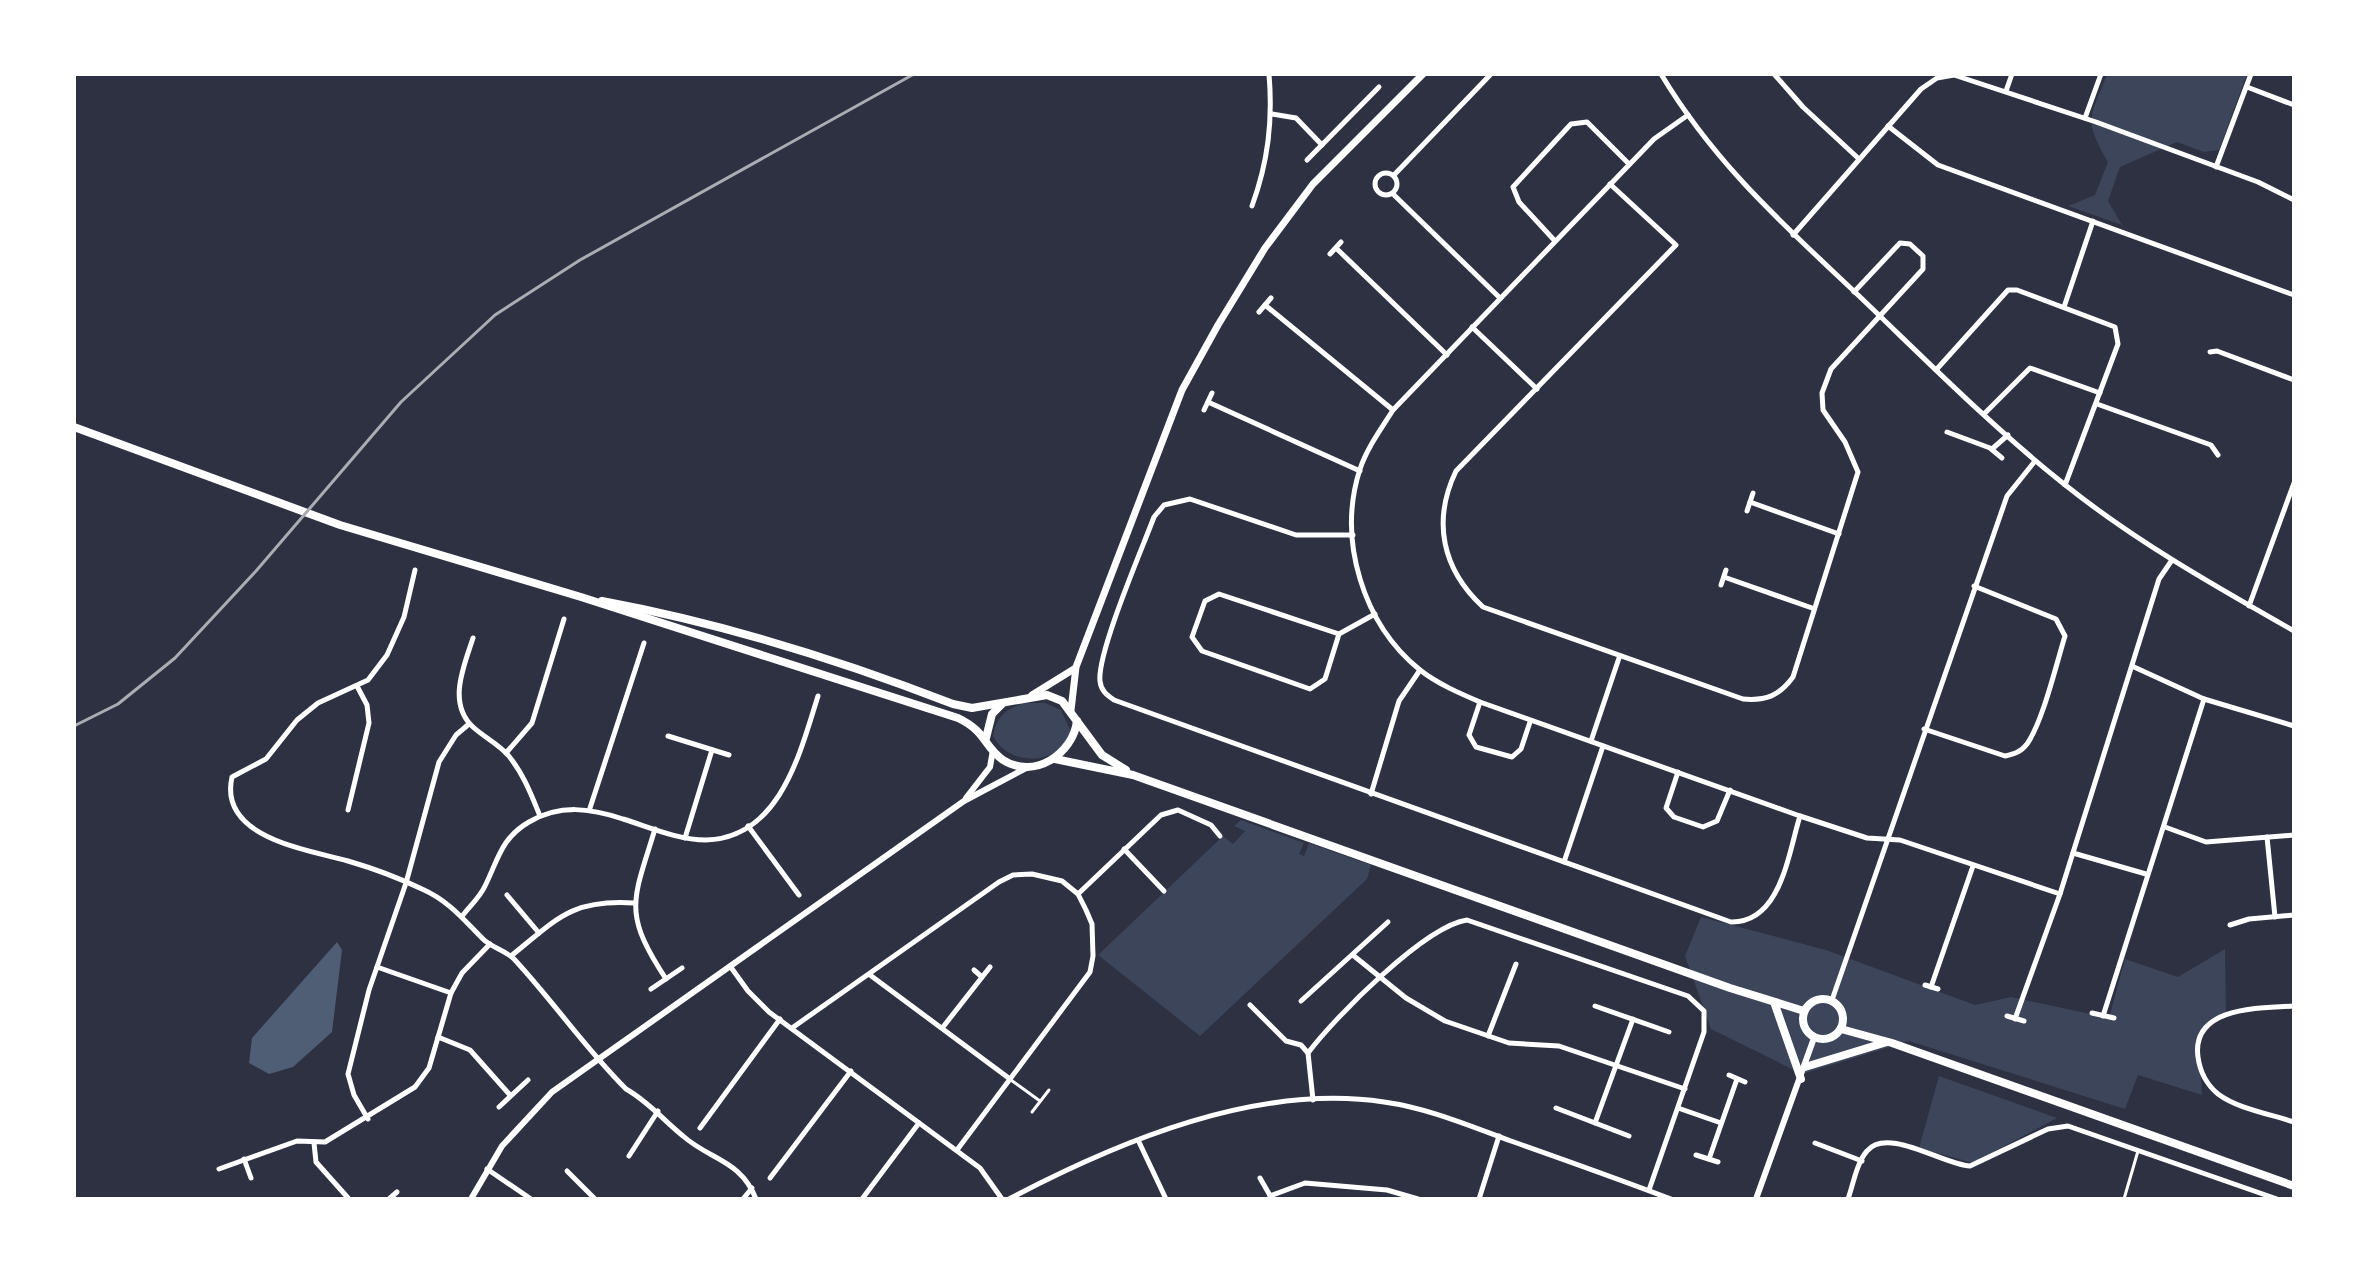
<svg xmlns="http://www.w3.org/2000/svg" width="2368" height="1273" viewBox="0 0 2368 1273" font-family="'Exo 2',sans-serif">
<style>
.green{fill:#3c4559}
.water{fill:#4f5d75}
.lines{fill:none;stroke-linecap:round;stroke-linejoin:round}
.service{stroke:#fff;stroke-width:3}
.minor{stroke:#fff;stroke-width:5}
.tertiary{stroke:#fff;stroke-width:6}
.secondary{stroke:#fff;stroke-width:7}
.primary{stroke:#fff;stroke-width:8}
.rail{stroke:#abadb3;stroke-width:3}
</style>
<rect width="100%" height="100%" fill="#2d3142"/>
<g class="green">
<path d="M2107,74H2247L2219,150L2204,152L2177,142L2120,167L2108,201L2122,225L2068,206L2095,195L2108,162C2082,117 2091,118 2107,74Z"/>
<path d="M1025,703H1045L1061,710L1070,730C1064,765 1010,769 993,736C996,717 1006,708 1025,703Z"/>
<polygon points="1241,820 1304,843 1299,854 1304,856 1309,843 1371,865 1367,879 1200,1036 1098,955 1223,836 1233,844 1245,831 1234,826"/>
<polygon points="1701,917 1826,950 1975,1005 2011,997 2109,1018 2125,959 2178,977 2225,949 2226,1012 2199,1036 2202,1095 2138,1075 2125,1109 1909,1041 1802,1074 1711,1029 1685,956"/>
<polygon points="1939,1076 2057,1118 1973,1163 1919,1148"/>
</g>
<polygon class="water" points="337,942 342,950 332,1032 293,1067 269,1074 249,1063 252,1038"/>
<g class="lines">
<g class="service">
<polyline points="1011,1080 1040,1101"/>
<polyline points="1032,1112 1049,1090"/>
<polyline points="2124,1199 2138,1151"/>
</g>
<g class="minor">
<path d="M1661,74C1715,164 1783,224 1858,295C1925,359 1991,426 2064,484C2135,541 2215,586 2294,631"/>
<polyline points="1774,74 1803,107 1859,159"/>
<polyline points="2247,87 2294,105"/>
<polyline points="2006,91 2012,74"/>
<polyline points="1272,114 1296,118 1322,145"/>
<path d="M1688,115L1654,139L1393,410C1381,429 1367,448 1360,469C1337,540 1363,624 1420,670C1438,684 1459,693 1480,702L1800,816L1867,838L1900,840L2060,894"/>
<polyline points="2085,118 2101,74"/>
<polyline points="1888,126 1938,165 2294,295"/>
<polyline points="1307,160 1379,87"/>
<polyline points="2216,167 2251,74"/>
<circle cx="1386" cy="184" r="11"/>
<polyline points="1394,175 1491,74"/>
<path d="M1610,184L1676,245L1456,471C1432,521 1442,569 1483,607L1743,699C1766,701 1779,696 1793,677L1858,472L1845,442L1823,410L1822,393L1831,369L1923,269V256L1910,244L1900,243L1854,292"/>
<polyline points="1393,194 1500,298"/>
<path d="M1252,206C1268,162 1273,121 1269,74"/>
<polyline points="1793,235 1921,89 1937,78 1954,75 2096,122 2258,182 2294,200"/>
<polyline points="1555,241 1519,202 1513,187 1571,124 1587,122 1629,164"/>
<polyline points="1336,248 1447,355"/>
<polyline points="1330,254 1341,242"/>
<polyline points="1265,305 1393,410"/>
<polyline points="2064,307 2093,221"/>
<polyline points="1259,312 1271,298"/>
<polyline points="1472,327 1537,389"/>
<polyline points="2210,352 2217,351 2294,380"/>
<polyline points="1936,370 2008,290 2017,290 2115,327 2118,344 2065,485"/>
<polyline points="1208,402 1360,471"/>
<polyline points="2097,404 2211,445 2218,455"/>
<polyline points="1204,410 1212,393"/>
<polyline points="1984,414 2030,368 2100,393"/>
<polyline points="1947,432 1990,448 2002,458"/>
<polyline points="1992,449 2008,435"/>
<polyline points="1750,502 1839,534"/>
<polyline points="1747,511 1753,493"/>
<path d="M1353,535H1296L1190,499L1164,505L1154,517C1142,549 1097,653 1100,681C1101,691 1107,695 1114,700L1731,922C1781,923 1788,854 1800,816"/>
<path d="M415,570L404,617L387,655L368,680L318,703L297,720L266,759L232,777C218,838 309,850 348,861C372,868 399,878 422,889C449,901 463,919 483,939C492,948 505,950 514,959C553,1001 585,1048 626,1089C649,1102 663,1120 683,1136C710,1160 741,1160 756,1199"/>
<polyline points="1724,577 1812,608"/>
<polyline points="1721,585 1726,570"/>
<polyline points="2249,606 2294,483"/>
<polyline points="1339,634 1219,594 1205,601 1192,637 1202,651 1310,689 1325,679 1339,634 1375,614"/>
<path d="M473,638C464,666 447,703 473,727C484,737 498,744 508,755C523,773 531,794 540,816"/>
<polyline points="2134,667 2204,699 2294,726"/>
<polyline points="1480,702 1469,735 1476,747 1512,757 1521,749 1530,722"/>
<path d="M1924,729L2005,756C2014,754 2021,752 2027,744C2043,721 2056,665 2065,636L2056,619L1974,586"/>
<polyline points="668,736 729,755"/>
<polyline points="1591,741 1619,658"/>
<polyline points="506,753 532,723 564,619"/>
<polyline points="1678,772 1666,808 1674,817 1703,827 1717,821 1730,790"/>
<polyline points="1371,794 1399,701 1420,670"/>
<polyline points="590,808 644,643"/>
<polyline points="348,810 369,723 367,705 357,686"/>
<polyline points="748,826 799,895"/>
<polyline points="2165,827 2206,842 2294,835"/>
<path d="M655,829C633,901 622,912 666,979"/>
<polyline points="2267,837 2275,917"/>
<polyline points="685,838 712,750"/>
<polyline points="1124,849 1164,891"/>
<polyline points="2073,853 2146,874"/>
<polyline points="1564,862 1603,746"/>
<polyline points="1078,894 1161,815 1178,810 1211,825 1220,836"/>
<polyline points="507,895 539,933"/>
<path d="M463,915C470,906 480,897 485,886C498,860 501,838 529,822C560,804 590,808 623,819C649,827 678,840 706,840C780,838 800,753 818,696"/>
<polyline points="2230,925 2249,919 2294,915"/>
<path d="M511,956C557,919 571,899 634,903"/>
<polyline points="1354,956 1406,998 1445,1021 1509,1043 1559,1046 1685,1089"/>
<polyline points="730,966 748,991 769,1012 980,1168 1002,1199"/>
<polyline points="377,967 451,993"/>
<polyline points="974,970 982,977"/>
<polyline points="870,975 1010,1079"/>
<polyline points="1925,985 1938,989"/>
<polyline points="1931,987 1973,866"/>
<polyline points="651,989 682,968"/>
<polyline points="1832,1000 2007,496 2035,461"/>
<polyline points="1301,1001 1388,922"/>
<polyline points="1250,1005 1286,1041 1301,1045 1308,1053"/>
<polyline points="1595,1006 1669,1032"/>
<path d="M2294,1006C2261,1008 2191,1006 2198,1057C2200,1072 2206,1084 2218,1094C2238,1109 2270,1114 2294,1122"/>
<polyline points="2092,1013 2114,1018"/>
<polyline points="2007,1016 2024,1021"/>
<polyline points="2103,1016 2204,699"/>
<polyline points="2015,1019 2060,894 2159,579 2172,560"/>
<polyline points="943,1027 990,967"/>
<polyline points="792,1028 999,882 1013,875 1032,874 1062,881 1078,894 1086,910 1092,924 1093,956 1090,972 957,1150"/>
<polyline points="1488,1036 1516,964"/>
<polyline points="438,1037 470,1050 510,1095"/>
<polyline points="1729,1075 1745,1082"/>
<path d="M1313,1100L1308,1053C1335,1017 1425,926 1467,920L1688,996L1704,1011V1032L1649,1190"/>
<polyline points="499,1107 528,1080"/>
<polyline points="1556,1108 1629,1136"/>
<polyline points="1678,1108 1721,1123"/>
<polyline points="368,1119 354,1095 348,1074 369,990 406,883 439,762 456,735 469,724"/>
<polyline points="1595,1123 1633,1019"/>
<polyline points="700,1128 780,1019"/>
<polyline points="1139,1142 1166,1199"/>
<polyline points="314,1143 316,1162 349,1199"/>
<polyline points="1815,1143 1862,1161"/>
<polyline points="1696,1155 1718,1162"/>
<polyline points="629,1156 658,1111"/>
<polyline points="244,1159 251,1178"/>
<polyline points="1709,1159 1737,1079"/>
<polyline points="219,1169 297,1141 325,1142 415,1087 429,1068 451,993 462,973 490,944"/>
<polyline points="487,1169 531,1199"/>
<polyline points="567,1171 595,1199"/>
<polyline points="770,1178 851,1071"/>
<polyline points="1260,1178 1272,1199"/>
<polyline points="1270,1196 1305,1183 1387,1190 1418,1199"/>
<polyline points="389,1199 397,1192"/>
<polyline points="743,1199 752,1188"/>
<polyline points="862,1199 919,1123"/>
<path d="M1009,1199C1119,1141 1258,1083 1384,1102C1428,1108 1470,1126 1511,1141C1565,1160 1618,1179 1671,1199"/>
<polyline points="1479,1199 1499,1136"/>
<path d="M1848,1199C1853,1185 1857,1162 1867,1151C1887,1126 1944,1165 1970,1166L2048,1129L2068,1126L2277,1199"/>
</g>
<g class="tertiary">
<polyline points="966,798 990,767 993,750"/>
<polyline points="471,1199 502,1146 552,1092 964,801 1028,767"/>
<polyline points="1756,1199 1814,1038"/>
</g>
<g class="secondary">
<polyline points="1032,695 1074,669"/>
<polyline points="1071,710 1076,667 1182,390 1218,325 1265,248 1313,184 1423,74"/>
</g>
<g class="primary">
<path d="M74,427L340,525L581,597L958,718C987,732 983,746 1003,760C1034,780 1073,754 1077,721"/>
<path d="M602,601C721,623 840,660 953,704L972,708L1047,695L1062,701L1102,755L1126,770"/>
<polyline points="986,738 992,714 1002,704"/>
<polyline points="1055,759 1133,775 1730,988 1804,1011"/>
<circle cx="1823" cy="1019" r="20"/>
<polyline points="1774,1002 1801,1079"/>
<polyline points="1841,1029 1892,1043 2294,1186"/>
<polyline points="1805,1067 1887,1042"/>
</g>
<polyline class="rail" points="74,726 118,704 175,658 256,571 401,402 495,315 580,260 914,74"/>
</g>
<rect width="2368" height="1273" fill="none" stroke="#ffffff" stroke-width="152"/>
</svg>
